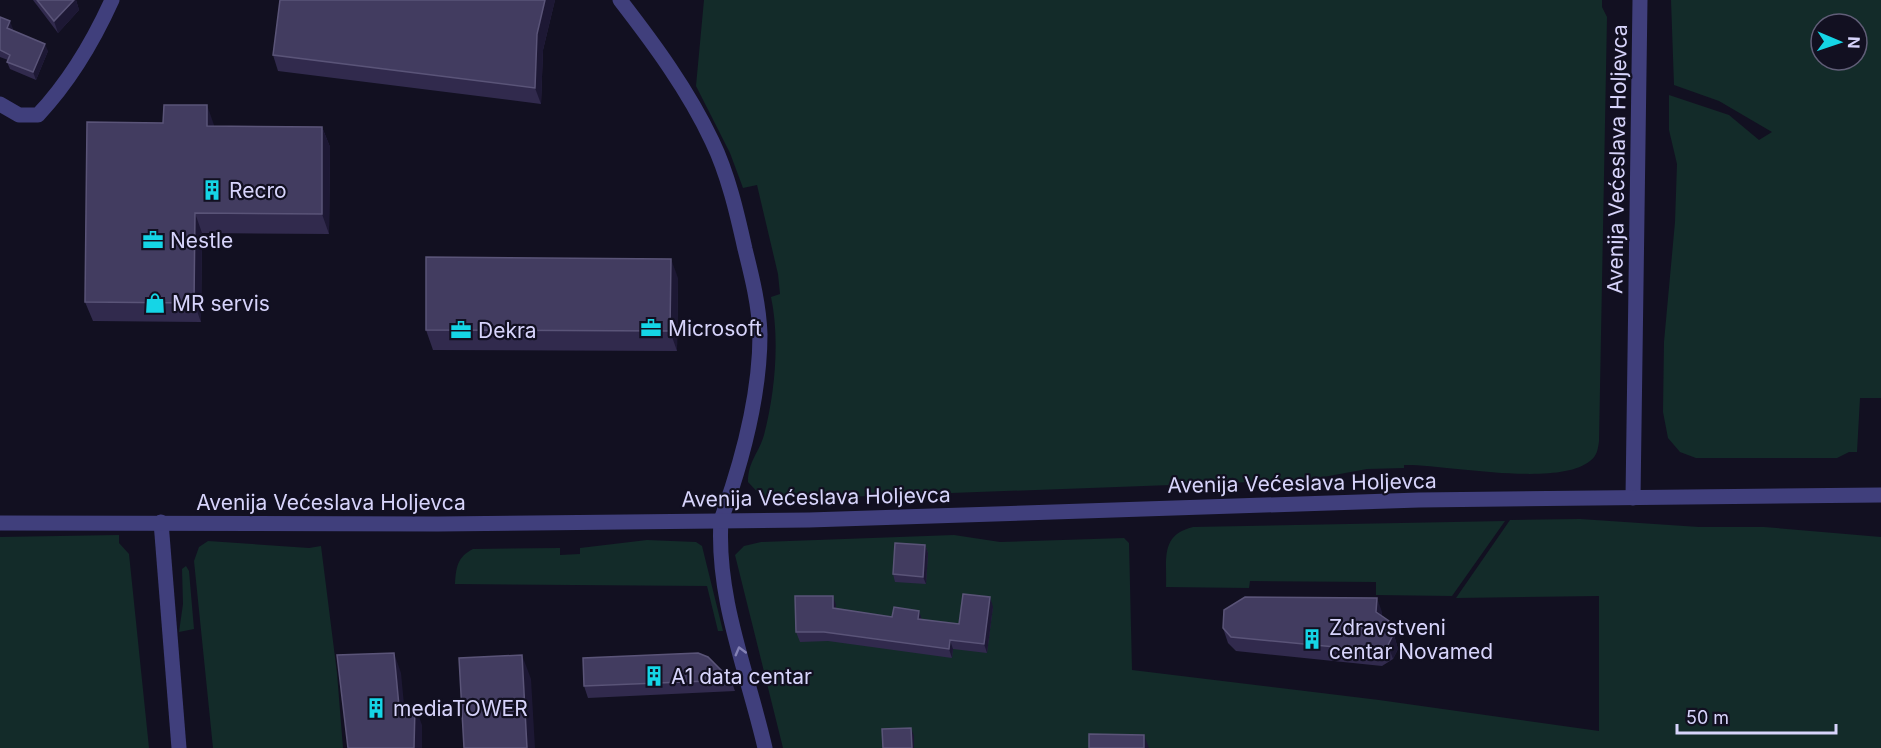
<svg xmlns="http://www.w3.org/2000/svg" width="1881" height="748" viewBox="0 0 1881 748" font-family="Inter,sans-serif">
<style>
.green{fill:#132b29;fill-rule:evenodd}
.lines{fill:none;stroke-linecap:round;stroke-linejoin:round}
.minor{stroke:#403f7c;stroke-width:15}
.tertiary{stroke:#403f7c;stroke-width:15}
.wall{fill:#312a4d}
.shaded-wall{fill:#1d1834}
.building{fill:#423c60;stroke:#5a5478;stroke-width:1.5}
.oneway{stroke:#8482b5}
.labels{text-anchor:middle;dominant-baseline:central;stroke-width:4.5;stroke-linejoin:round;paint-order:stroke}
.street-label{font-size:21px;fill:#d7d4fb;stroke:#121021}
.poi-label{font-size:21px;fill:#d7d4fb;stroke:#121021;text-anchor:start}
</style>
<rect width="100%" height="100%" fill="#121021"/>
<g class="green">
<path d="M704,0H1602V7L1607,17L1599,441C1598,449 1597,456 1590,461C1557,488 1444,464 1404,465V468L1367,469L1307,480L843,497L842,494H822V497L763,498L748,482C748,461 759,453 764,435C775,393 780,339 771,297L780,294L778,274L757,185L743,188L730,153L696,86Z"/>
<path d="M1671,0H1881V398H1860L1857,452H1849L1837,458H1696L1680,452L1668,438L1663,412L1664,342L1675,222L1677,164L1669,130V95L1729,115L1759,140L1772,132L1719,101L1674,85ZM1821,24H1857V60H1821Z"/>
<polygon points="1580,519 1699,527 1764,527 1881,537 1881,748 783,748 735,555 744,546 761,542 954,535 1000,542 1124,538 1129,543 1132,670 1379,700 1599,731 1599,596 1456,598 1510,520"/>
<path d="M1505,521L1452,596L1376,595V582L1250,581L1249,588L1166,587C1167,559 1160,535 1193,527Z"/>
<polygon points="119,535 119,543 129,554 149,748 0,748 0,537"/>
<path d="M647,540L696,542L702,546L723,631H718L707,586L455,584C456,568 457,557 473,549L560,548V555L580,554V548Z"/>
<polygon points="208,541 309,548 321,546 337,673 343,748 213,748 194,561 199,547"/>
<polygon points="186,566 189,571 194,629 179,632 183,604 182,569"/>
</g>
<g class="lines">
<g class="minor">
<path d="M620,0C654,44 688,90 712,141C728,174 737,213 745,249C752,277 759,305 760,334C760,396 742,462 721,520"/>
<path d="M0,104L19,115H38C70,81 93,42 112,0"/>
<polyline points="1633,498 1640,0"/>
<polyline points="161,522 179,748"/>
</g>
<g class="tertiary">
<path d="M721,520C716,599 748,673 765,748"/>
<polyline points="0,523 438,524 809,520 1419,500 1881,495"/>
</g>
</g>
<g class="wall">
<polygon points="33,0 76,0 79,10 58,33"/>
<polygon points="280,0 555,0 543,50 541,104 278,71 273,55"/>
<polygon points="0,17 13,29 12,30 48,51 36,80 10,69 7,62 8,60 0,57"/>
<polygon points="214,126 322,127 330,147 329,234 202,233 201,322 93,321 85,302"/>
<polygon points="678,278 677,351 433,350 426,330"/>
<polygon points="925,545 928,553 926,584 895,582 893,574"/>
<polygon points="836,605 836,609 892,617 959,624 993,607 987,653 953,649 952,658 828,641 800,642 796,632"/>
<polygon points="1382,612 1382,616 1394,635 1398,649 1393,659 1382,666 1236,651 1228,643 1223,628"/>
<polygon points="731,680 735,691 588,698 584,686"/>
</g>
<g class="shaded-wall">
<polygon points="74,0 76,0 79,10 58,33 54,21"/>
<polygon points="545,0 555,0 543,50 541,104 535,88 537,34"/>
<polygon points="10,21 13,29 10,36 7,28"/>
<polygon points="45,44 48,51 36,80 33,72"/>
<polygon points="207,105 214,125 214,145 207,126"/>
<polygon points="322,127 330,147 329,234 322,214"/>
<polygon points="195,213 202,233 201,322 194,303"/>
<polygon points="671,259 678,278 677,351 670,331"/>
<polygon points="925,545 928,553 926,584 923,577"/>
<polygon points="833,596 836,605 836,618 833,608"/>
<polygon points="990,597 993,607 987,653 984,644"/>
<polygon points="1377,598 1382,612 1381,627 1376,612"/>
<polygon points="919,611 922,620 918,619"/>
<polygon points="1389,621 1394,635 1398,649 1393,659 1388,645"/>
<polygon points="950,640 953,649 952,658 949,649"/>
<polygon points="394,653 401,673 406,726 399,706"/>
<polygon points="522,655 531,679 535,748 527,748"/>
<polygon points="415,706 422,725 422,748 414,748"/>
<polygon points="911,728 914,736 914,748 912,748"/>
<polygon points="1144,735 1149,748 1144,748"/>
</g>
<g class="building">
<polygon points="37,0 74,0 54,21"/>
<polygon points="280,0 545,0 537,34 535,88 273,55"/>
<polygon points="0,17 10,21 7,28 45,44 33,72 7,62 10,55 0,50"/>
<polygon points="164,105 207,105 207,126 322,127 322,214 195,213 194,303 85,302 87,122 163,123"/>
<polygon points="426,257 671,259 670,331 426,330"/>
<polygon points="895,543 925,545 923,577 893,574"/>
<polygon points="963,594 990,597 984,644 950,640 949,649 824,632 796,632 795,596 833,596 833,608 892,617 894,607 919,611 918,619 959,624"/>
<polygon points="1245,597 1377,598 1376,612 1389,621 1393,635 1388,645 1377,651 1231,637 1223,628 1224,610"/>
<polygon points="394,653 399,706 415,706 414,748 348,748 337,655"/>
<polygon points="698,653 708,657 731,680 584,686 583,658"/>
<polygon points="522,655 527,748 464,748 459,658"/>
<polygon points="911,728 912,748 883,748 882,729"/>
<polygon points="1089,734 1144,735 1144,748 1089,748"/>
</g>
<defs><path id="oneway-chevron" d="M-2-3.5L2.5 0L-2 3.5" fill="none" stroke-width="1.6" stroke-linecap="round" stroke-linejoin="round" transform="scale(1.5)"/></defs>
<use class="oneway" href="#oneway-chevron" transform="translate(740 651) rotate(-105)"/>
<defs>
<g id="building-bare" transform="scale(1.62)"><path d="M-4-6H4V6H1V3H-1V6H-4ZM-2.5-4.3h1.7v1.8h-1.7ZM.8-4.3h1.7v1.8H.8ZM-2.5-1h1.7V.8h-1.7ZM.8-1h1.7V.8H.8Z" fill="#15d5e6" stroke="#121021" stroke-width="2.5" paint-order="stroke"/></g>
<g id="office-bare" transform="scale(1.62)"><path d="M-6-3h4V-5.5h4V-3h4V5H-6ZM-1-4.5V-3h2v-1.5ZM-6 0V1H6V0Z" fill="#15d5e6" stroke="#121021" stroke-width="2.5" paint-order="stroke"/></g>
<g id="shop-bare" transform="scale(1.62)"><path d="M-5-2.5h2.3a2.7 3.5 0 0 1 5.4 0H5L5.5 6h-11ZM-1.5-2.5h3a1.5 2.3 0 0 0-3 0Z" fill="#15d5e6" stroke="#121021" stroke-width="2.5" paint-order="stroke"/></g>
</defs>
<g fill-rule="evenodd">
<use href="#building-bare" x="212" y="190"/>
<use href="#office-bare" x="153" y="240"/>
<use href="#shop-bare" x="155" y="303"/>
<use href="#office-bare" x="651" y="328"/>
<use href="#office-bare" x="461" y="330"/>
<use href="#building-bare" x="1312" y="639"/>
<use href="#building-bare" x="654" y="676"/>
<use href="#building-bare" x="376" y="708"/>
</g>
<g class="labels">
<g class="street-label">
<text transform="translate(1617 159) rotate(-89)">Avenija Većeslava Holjevca</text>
<text transform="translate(1302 483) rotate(-1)">Avenija Većeslava Holjevca</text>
<text transform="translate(816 497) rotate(-1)">Avenija Većeslava Holjevca</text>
<text x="331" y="502">Avenija Većeslava Holjevca</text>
</g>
<g class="poi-label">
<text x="229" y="190">Recro</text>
<text x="170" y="240">Nestle</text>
<text x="172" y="303">MR servis</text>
<text x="668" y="328">Microsoft</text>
<text x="478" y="330">Dekra</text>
<text x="1329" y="627">Zdravstveni<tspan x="1329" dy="24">centar Novamed</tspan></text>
<text x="671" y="676">A1 data centar</text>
<text x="393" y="708">mediaTOWER</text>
</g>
</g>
<g transform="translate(1839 42) rotate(92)"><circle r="28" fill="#121021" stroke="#615e78" stroke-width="1.5"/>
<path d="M0-4.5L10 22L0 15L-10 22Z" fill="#15d5e6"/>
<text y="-9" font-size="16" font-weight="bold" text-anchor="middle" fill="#d7d4fb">N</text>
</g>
<path d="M1677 724v9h159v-9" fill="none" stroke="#d7d4fb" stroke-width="3"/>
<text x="1686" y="724" font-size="18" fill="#d7d4fb" stroke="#121021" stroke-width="4.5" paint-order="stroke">50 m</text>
</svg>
